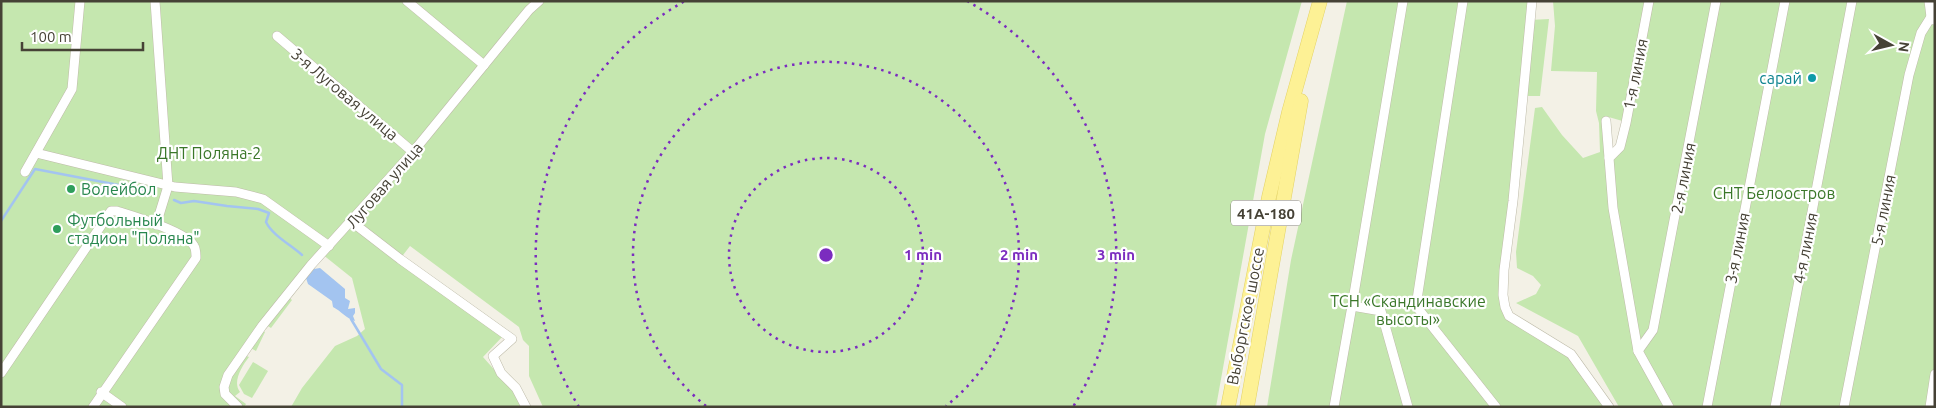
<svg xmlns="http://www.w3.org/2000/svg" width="1936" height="408" viewBox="0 0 1936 408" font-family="Ubuntu,sans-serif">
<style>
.green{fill:#c5e7af;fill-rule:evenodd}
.water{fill:#a3c4f0}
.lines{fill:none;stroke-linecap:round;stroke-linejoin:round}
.stream{stroke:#a3c4f0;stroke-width:2.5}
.street-casing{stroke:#bebba9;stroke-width:10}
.primary-casing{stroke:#e3d264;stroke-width:15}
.street{stroke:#fff;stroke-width:9}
.primary{stroke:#fdf195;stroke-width:14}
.ring{fill:none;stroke:#7b2cbf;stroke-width:2.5;stroke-dasharray:2.5 5}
.culture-dot{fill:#0f9aa8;stroke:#fff;stroke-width:2}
.leisure-dot{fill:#2e9e5b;stroke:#fff;stroke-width:2}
.labels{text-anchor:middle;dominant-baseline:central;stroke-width:4.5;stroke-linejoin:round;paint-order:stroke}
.shield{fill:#fff;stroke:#7e7b72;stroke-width:1}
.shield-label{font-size:15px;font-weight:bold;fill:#464236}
.street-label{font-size:16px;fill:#464236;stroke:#fff}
.culture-label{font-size:16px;fill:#0d838f;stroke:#fff;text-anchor:end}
.park-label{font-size:16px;fill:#3a7729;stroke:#fff}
.leisure-label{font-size:16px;fill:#27864d;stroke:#fff;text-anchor:start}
.centre{fill:#7b2cbf;stroke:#fff;stroke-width:2.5}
.ring-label{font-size:15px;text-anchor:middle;font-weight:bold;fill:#7b2cbf;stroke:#fff;stroke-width:4.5;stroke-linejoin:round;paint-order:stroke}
</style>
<rect width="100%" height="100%" fill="#f3f1e6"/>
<g class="green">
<path d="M1,1H1302L1265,134L1216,407H543L529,376V346L523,340L519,327L410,246L400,259L503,336L483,357L515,393L522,407H291L302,388L335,346L357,336L365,329L352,278L322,254L286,295L292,300L271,328L263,323L259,328L265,332L256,351L247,346L242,354L249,357C242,366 232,382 240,392L235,396L246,404L244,407H1Z"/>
<polygon points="1347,1 1532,1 1530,20 1549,19 1540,96 1524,96 1504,270 1509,316 1571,354 1609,407 1267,407 1291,260"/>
<path d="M1553,1H1929L1935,21V407H1619L1578,336L1516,303L1536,294L1541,285L1533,276L1517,268L1516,252L1535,108L1542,107L1562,135L1583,158L1600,152L1599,123L1596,111L1597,72L1551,71L1555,26ZM1605,116L1626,122L1620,147L1609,158Z"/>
<polygon points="253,362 268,371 252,398 244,394 239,385"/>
</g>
<path class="water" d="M320,268L345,289V298L350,301L348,309L355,308V313L353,316L355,321C347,319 341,311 333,307L332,301L308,284L306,278L314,269Z"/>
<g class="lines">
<g class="stream">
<path d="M174,200L181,203L194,201L227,206L258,209L269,213L266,222C272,235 291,245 302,255"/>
<polyline points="1,221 35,169 155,192"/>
<polyline points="351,319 381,369 402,385 402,407"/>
</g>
<g class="street-casing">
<g id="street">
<polyline points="155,1 168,186 156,225"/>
<polyline points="407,1 484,65"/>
<polyline points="1463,1 1416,306 1496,407"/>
<polyline points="1532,1 1513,201 1504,270 1503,295 1505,307 1509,316 1571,354 1609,407"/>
<polyline points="1649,1 1626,123 1620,147 1609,158 1613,208 1638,351 1669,407"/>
<polyline points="1929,1 1931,17 1934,20"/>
<polyline points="277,36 413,152"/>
<polyline points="1606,121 1609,158"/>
<polyline points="36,153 175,187 236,192 263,199 329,246"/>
<polyline points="25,172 72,89 80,1"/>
<polyline points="352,222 400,259 512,339 493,356 501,373 516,388 526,407"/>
<polyline points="1352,306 1381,311 1408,407"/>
<polyline points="1638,351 1653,330 1716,1"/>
<path d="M1,373L111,211H117C133,216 187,232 194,246C196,249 196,254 196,258L93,407"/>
<polyline points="101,392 122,407"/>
<polyline points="238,407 225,394 224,387 228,375 262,326 311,265 413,152 529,10 539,1"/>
<polyline points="1334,407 1352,306 1403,1"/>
<polyline points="1707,407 1785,1"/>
<polyline points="1775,407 1852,1"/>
<polyline points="1844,407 1909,75 1921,33 1931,17"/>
<polyline points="1930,407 1935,374"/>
</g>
</g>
<g class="primary-casing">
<g id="primary">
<polyline points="1228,407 1269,197 1289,112 1320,1"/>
<polyline points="1247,407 1301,101"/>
</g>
</g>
<use href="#street" class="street"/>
<use href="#primary" class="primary"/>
</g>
<g class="ring">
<circle cx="826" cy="255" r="97"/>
<path d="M706 406A193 193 0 1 1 946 406"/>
<path d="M579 407A290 290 0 0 1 685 1M967 1A290 290 0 0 1 1073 407"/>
</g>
<circle class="culture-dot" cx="1812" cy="78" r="5"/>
<g class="leisure-dot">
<circle cx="71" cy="189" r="5"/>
<circle cx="57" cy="229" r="5"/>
</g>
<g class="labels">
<rect class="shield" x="1231" y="200.5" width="70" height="25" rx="4"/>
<g class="shield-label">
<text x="1266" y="213">41А-180</text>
</g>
<g class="street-label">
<text transform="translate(1635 74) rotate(-79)">1-я линия</text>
<text transform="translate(345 94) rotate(40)">3-я Луговая улица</text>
<text transform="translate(1683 178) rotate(-79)">2-я линия</text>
<text transform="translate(384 185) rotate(-49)">Луговая улица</text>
<text transform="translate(1883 210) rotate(-79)">5-я линия</text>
<text transform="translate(1737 248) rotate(-79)">3-я линия</text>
<text transform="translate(1805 248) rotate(-79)">4-я линия</text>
<text transform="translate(1245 316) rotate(-79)">Выборгское шоссе</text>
</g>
<g class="culture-label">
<text x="1802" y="78">сарай</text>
</g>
<g class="park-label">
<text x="209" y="153">ДНТ Поляна-2</text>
<text x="1774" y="193">СНТ Белоостров</text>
<text x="1408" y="301">ТСН «Скандинавские<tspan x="1408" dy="18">высоты»</tspan></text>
</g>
<g class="leisure-label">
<text x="81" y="189">Волейбол</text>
<text x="67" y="220">Футбольный<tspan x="67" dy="18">стадион "Поляна"</tspan></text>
</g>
</g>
<circle cx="826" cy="255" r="8" class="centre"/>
<g class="ring-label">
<text x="923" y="260">1 min</text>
<text x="1019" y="260">2 min</text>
<text x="1116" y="260">3 min</text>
</g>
<rect width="1936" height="408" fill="none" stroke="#464236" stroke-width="5"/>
<g transform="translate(1891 45) rotate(98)" stroke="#ffffff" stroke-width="4" paint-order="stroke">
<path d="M0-4L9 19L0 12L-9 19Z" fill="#464236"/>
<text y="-8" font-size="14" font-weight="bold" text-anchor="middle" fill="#464236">N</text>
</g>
<path d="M22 42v8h121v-8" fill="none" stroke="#464236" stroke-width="2.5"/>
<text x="30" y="42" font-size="15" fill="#464236" stroke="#ffffff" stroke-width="4" paint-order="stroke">100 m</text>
</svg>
